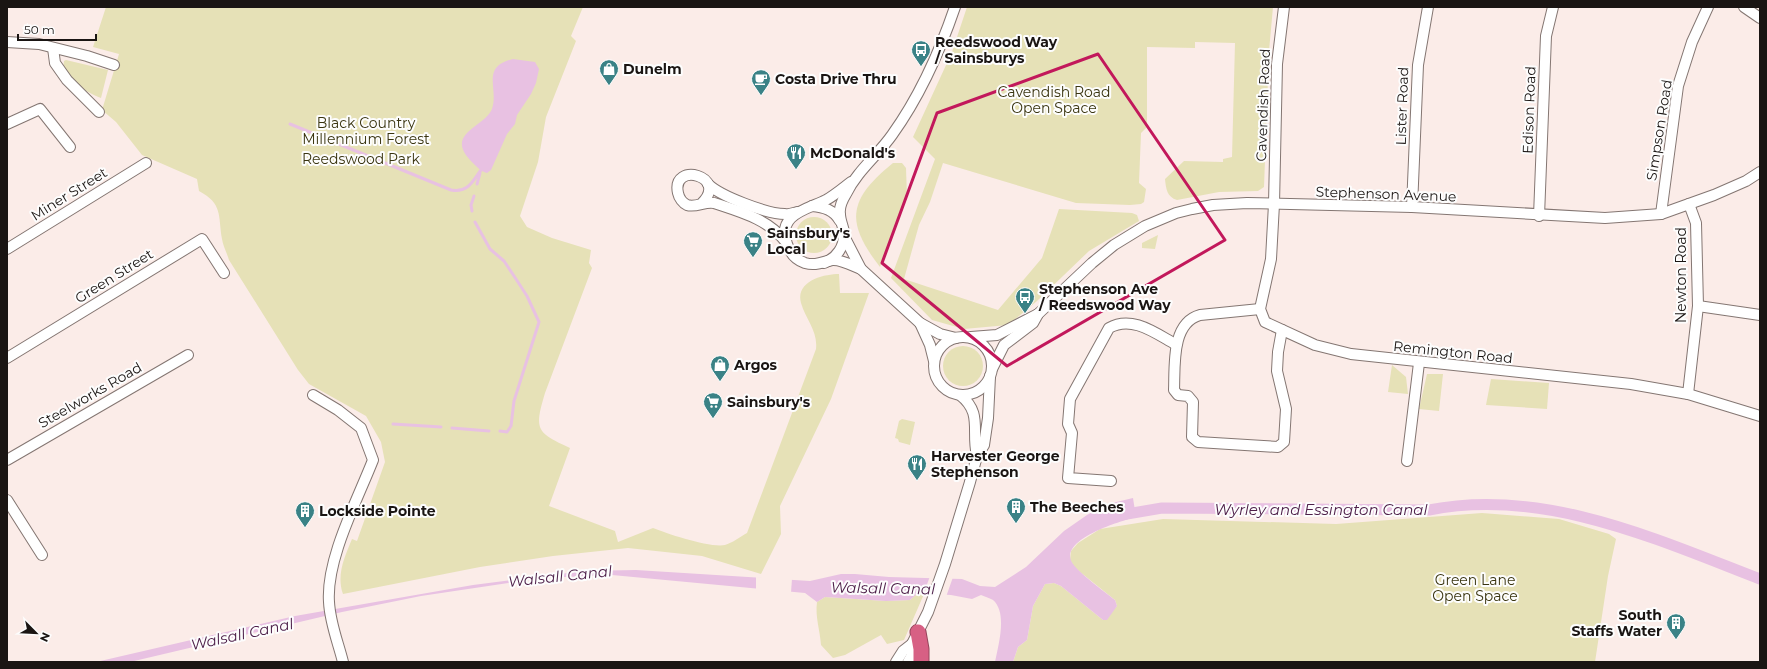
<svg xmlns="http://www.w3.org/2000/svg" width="1767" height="669" viewBox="0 0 1767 669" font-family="Montserrat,sans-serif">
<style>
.green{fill:#e6e1b7}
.water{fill:#e8c1e2}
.pier{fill:#fbece8}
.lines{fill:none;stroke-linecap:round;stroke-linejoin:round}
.stream{stroke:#e8c1e2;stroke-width:3}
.canal{stroke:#e8c1e2;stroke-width:11}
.minor-casing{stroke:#847672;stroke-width:12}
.highway-casing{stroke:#95465c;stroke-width:17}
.minor{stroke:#fff;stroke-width:10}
.highway{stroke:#d76084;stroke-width:15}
.marked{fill:none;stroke:#c2185b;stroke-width:3;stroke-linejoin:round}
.labels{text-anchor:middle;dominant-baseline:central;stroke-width:4;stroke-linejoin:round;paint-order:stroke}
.poi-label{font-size:14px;font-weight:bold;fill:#1a1513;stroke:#fdfdfd;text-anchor:start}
.park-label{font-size:14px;fill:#39340f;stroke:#fdfdfd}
.street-label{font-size:14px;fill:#1a1513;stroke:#fdfdfd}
.water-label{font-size:15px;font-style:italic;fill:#4e204a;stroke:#fdfdfd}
</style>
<rect width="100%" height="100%" fill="#fbece8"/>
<g class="green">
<path d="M106,7H583L571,36L576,41L546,117L538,162L520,216L527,227L552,238L591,250L589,263L592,268L545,393C534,430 536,432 570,448L549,506L615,531L618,542L653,528C668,534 710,548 725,545C732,543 740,537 747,533L816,349C818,331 806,320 801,303C795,281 824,274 839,274L840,293H869L831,399L780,506L781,534L761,574L702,556L628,548L553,556L480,567L343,594C336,575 345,556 352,539L357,541L385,462L381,442L366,416L309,384L298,370L229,260C227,253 223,246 222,239C218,215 223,204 199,191L197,179L142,155L116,122L102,110L119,54L93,47Z"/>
<path d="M967,7H1273L1269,51L1264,187L1258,191L1219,192L1177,200C1167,197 1166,189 1165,179L1184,161L1223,162V159L1232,157L1235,43L1195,42V48L1147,47V127L1141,133L1139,183L1146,189L1144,202L1141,204L1130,205L1076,203L943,163L930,202L919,225L904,279L998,310L1042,258L1059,209L1132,213L1137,215L1139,221L1089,251L1037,301L1008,325L964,329L932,320L891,278L935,159L913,137L952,52Z"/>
<path d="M66,60L108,70L101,98C88,93 60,78 64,61Z"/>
<path d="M893,163H902L906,168L907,197L880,267C844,221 849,199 893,163Z"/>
<circle cx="814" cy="235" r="18"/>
<polygon points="1158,235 1155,249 1142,248 1142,243"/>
<circle cx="963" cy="366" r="20"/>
<polygon points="1392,365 1406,377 1408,394 1388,392"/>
<polygon points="1427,374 1443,374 1439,411 1419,409"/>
<polygon points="1491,379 1549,383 1547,409 1486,405"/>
<polygon points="902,419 915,422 910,445 899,442 898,439 895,438 899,421"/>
<polygon points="1482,513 1559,519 1609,534 1616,539 1608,576 1595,662 1013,662 1018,647 1027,640 1033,606 1045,584 1054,583 1061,586 1103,620 1117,606 1115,600 1075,568 1070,560 1071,551 1078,543 1100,529 1163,519 1336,524"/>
<path d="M918,593L924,594L904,640L887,644L881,635L845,655L833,658L821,645C820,630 815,617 817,602L825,597L886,601L910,600Z"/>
</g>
<g class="water">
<path d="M513,59L535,62L539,69L536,83L531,94L517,115L515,124L507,134L491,170L487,173C481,172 475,165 470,160C445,133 485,127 492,109C499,88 480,67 513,59Z"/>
<path d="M1133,498L1136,517C1121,521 1056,540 1073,564C1079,573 1105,592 1115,600L1117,606L1107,620H1103L1061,586L1054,583L1045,584L1033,606L1027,640L1018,647L1013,662H995C998,646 1008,613 993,600C990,598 985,597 981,595L972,599L951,595L918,593L910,600L886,601L825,597L817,602L805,593L612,575L542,578L421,596L342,612L130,662H96L295,616L473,585L583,571L636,570L810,581L841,574H855L889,577L962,579L980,586L995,587L1026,567L1064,531L1087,515L1108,504Z"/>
</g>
<g class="pier">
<polygon points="930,576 953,577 946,597 923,596"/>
<polygon points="756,577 792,578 791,593 756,590"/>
</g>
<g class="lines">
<g class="stream">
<path d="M290,124L451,190C468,193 472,182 481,170"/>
<polyline points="477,184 480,173"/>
<polyline points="472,211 471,205 474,196"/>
<polyline points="475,222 490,249 504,261 516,279 527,296 539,322 514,401 511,426 507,432 500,431"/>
<polyline points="393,424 441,427"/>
<polyline points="452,428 489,431"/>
</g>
<path class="canal" d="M1121,515L1162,508L1429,510C1543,487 1656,539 1760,579"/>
<g class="minor-casing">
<g id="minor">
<polyline points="1284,7 1277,64 1274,204 1271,259 1260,309 1265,322 1315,345 1351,354 1631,384 1688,394 1760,416"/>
<polyline points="1744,7 1760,18"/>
<polyline points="7,42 39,44 87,56 114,65"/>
<polyline points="53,48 55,63 67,80 99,112"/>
<polyline points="7,124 40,109 70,147"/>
<path d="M851,182C843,188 835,195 826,200C808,209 776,214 787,244C790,253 796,260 805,263C816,266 822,262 832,260C841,259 853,266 861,269"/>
<path d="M708,184C720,196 767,214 785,214C789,215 793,213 797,212"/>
<path d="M702,203C729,176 671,161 678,193C679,198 683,203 687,205C696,208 705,201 714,203C741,212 768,219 786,242"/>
<path d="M812,206C824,207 834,210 840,221"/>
<polyline points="1412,207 1418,65 1428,7"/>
<polyline points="1661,214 1678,86 1692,42 1708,7"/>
<polyline points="1539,216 1546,36 1553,7"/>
<polyline points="844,236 861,269 920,323 940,334 956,338"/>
<polyline points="7,249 146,163"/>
<path d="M824,263C837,258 845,246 844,232C843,226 840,220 840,214C839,208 843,199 846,194C857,171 878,155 892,135C920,96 940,51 955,7"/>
<polyline points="1698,306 1760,315"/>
<path d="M1260,309L1200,315C1171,323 1175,366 1174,390L1178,395L1188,396L1193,402L1192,437L1198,442L1278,447L1284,442L1286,409L1277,371L1278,352L1282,330"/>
<polyline points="920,323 930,345 934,361"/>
<circle cx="963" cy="366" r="29"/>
<polyline points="971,337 997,335 1038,314"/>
<polyline points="7,358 202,239 224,273"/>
<polyline points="992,369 1004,345 1033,323 1038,314 1092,263 1114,245 1145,226 1176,213 1192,209 1213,205 1247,203 1412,207 1605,218 1661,214 1714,195 1746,181 1760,172"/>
<polyline points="1688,394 1698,306 1696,223 1689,204"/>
<path d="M313,395L338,410L361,428L373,460C357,501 326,559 329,602C330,623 338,642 343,662"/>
<path d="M960,395C983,413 971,431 977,456"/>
<polyline points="7,460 188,355"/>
<polyline points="1407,461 1419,363"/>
<path d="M1111,481L1068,478L1072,433L1068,424L1070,399L1109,328C1132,315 1155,333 1175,344"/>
<polyline points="7,500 42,555"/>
<polyline points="896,662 903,651 912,644"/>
<polyline points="908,662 912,655 912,644 928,612 945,564 970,482 977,456 984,445 988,418 990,376"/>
</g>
</g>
<g class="highway-casing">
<polyline id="highway" points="918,632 921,649 921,662"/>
</g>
<use href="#minor" class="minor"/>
<use href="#highway" class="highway"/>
</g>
<path class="marked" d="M1098,54L1225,240L1007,366L882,263L937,113Z"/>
<defs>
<g id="bus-pin" transform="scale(1)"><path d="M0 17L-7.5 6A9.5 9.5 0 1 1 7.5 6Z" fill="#3a8286" stroke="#fdfdfd"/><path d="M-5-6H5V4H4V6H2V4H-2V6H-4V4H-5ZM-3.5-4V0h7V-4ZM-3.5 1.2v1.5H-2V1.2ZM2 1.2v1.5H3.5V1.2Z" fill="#fff"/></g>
<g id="shop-pin" transform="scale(1)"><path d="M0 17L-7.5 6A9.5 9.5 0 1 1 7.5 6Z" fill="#3a8286" stroke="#fdfdfd"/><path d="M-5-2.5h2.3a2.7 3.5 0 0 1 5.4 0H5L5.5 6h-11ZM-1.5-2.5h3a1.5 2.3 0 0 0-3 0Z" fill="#fff"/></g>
<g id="cafe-pin" transform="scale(1)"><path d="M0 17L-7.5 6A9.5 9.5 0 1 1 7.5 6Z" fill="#3a8286" stroke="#fdfdfd"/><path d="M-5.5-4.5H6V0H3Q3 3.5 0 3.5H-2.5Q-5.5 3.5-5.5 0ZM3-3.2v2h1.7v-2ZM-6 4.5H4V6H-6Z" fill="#fff"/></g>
<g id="restaurant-pin" transform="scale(1)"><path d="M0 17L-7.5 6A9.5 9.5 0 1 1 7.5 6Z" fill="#3a8286" stroke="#fdfdfd"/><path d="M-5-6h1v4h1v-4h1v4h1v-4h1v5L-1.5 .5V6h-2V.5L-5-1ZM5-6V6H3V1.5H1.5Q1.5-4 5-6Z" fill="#fff"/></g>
<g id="supermarket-pin" transform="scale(1)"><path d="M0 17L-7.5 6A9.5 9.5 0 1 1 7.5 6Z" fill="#3a8286" stroke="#fdfdfd"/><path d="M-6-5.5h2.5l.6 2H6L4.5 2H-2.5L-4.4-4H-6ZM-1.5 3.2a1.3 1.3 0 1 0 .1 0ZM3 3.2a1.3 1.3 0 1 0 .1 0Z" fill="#fff"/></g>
<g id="building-pin" transform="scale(1)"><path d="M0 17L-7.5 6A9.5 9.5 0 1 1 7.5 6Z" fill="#3a8286" stroke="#fdfdfd"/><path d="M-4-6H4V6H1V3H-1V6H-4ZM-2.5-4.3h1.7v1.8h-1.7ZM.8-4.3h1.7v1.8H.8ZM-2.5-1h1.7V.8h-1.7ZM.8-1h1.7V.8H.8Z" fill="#fff"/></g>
</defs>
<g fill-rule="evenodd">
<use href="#bus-pin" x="921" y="50"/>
<use href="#shop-pin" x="609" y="69"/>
<use href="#cafe-pin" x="761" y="79"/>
<use href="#restaurant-pin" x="796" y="153"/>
<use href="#supermarket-pin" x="753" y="241"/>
<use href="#bus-pin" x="1025" y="297"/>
<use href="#shop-pin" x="720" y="365"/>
<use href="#supermarket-pin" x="713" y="402"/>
<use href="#restaurant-pin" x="917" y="464"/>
<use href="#building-pin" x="1016" y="507"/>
<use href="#building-pin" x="305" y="511"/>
<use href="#building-pin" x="1676" y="623"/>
</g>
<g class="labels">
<g class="poi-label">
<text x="935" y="42">Reedswood Way<tspan x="935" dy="16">/ Sainsburys</tspan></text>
<text x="623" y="69">Dunelm</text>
<text x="775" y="79">Costa Drive Thru</text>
<text x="810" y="153">McDonald's</text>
<text x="767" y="233">Sainsbury's<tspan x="767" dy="16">Local</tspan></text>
<text x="1039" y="289">Stephenson Ave<tspan x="1039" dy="16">/ Reedswood Way</tspan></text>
<text x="734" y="365">Argos</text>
<text x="727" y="402">Sainsbury's</text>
<text x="931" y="456">Harvester George<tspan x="931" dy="16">Stephenson</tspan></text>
<text x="1030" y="507">The Beeches</text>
<text x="319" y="511">Lockside Pointe</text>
<text x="1662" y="615" text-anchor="end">South<tspan x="1662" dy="16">Staffs Water</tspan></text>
</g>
<g class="park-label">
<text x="1054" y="92">Cavendish Road<tspan x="1054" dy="16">Open Space</tspan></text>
<text x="366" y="123">Black Country<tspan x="366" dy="16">Millennium Forest</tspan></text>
<text x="361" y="159">Reedswood Park</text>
<text x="1475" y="580">Green Lane<tspan x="1475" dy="16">Open Space</tspan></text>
</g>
<g class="street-label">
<text transform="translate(1263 105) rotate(-88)">Cavendish Road</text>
<text transform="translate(1402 106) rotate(-88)">Lister Road</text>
<text transform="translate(1529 110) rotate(-88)">Edison Road</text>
<text transform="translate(1659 130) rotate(-81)">Simpson Road</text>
<text transform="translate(69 194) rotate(-32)">Miner Street</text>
<text transform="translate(1386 194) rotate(2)">Stephenson Avenue</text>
<text transform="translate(1681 275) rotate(-90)">Newton Road</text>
<text transform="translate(114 276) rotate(-32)">Green Street</text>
<text transform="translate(1453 352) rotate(6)">Remington Road</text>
<text transform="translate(90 395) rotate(-30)">Steelworks Road</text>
</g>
<g class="water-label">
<text x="1321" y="509">Wyrley and Essington Canal</text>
<text transform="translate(560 576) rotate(-6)">Walsall Canal</text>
<text transform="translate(883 588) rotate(1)">Walsall Canal</text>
<text transform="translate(242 634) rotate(-12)">Walsall Canal</text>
</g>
</g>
<rect width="1767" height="669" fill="none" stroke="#1a1513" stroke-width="16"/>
<g transform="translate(36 633) rotate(114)" stroke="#fdfdfd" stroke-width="3" paint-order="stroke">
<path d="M0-3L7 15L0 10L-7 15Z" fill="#1a1513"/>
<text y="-6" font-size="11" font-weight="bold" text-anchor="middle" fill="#1a1513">N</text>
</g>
<path d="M18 34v6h78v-6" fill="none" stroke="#1a1513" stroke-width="2"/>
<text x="24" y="34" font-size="12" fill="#1a1513" stroke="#fdfdfd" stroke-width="3" paint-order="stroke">50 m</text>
</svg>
